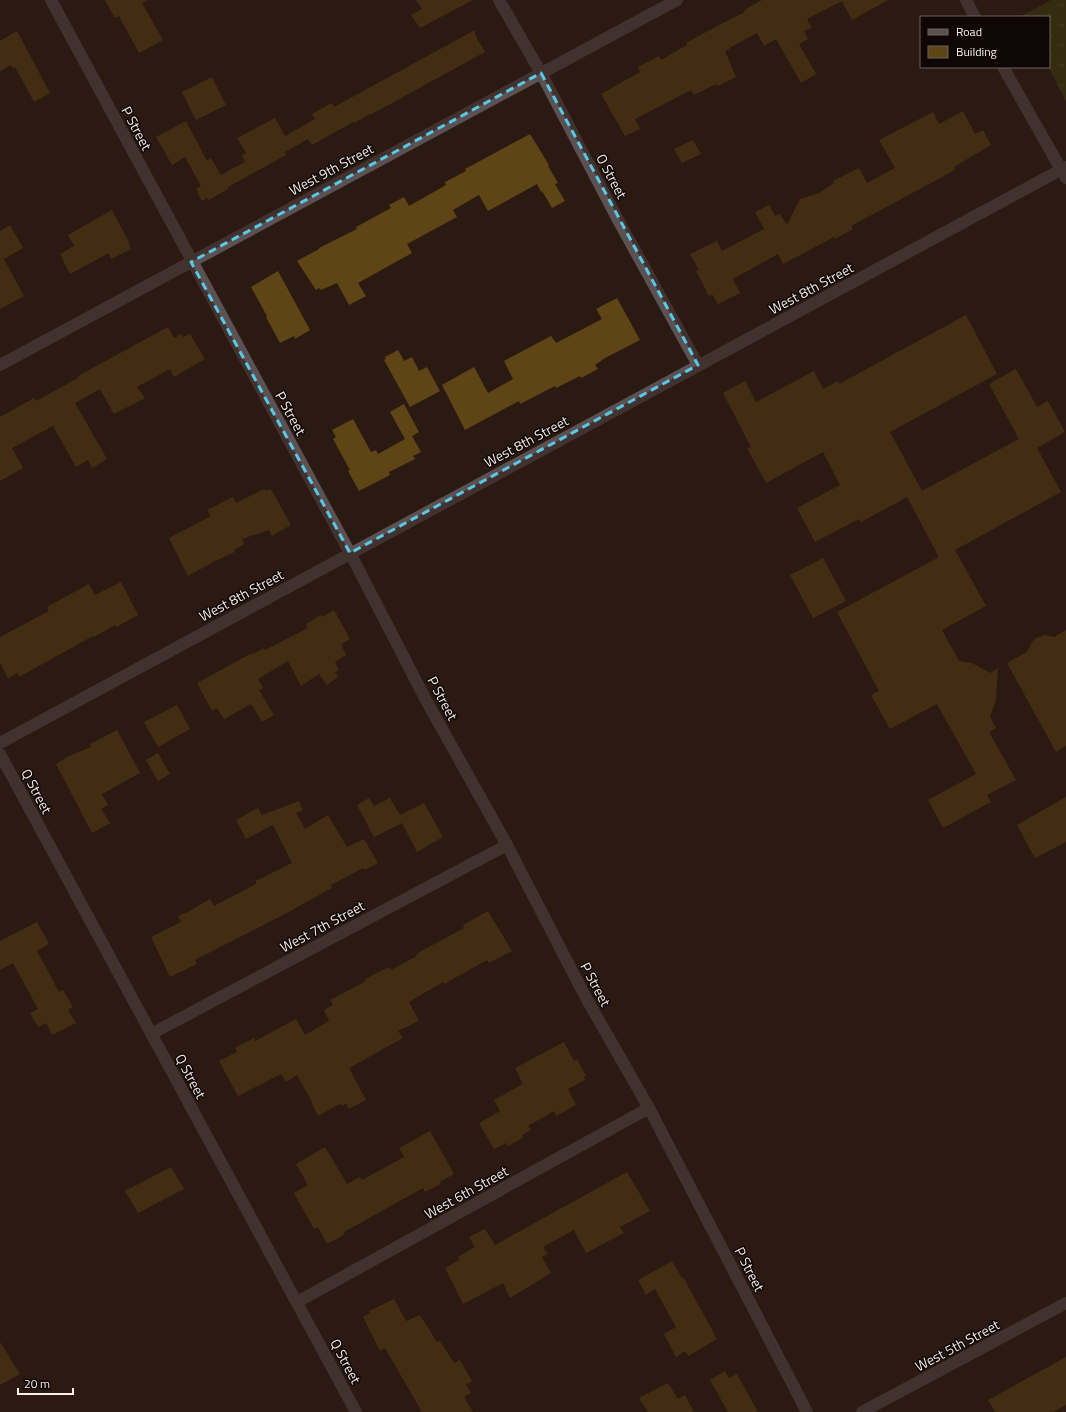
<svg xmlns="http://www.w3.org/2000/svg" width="1066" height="1412" viewBox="0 0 1066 1412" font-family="'Titillium Web',sans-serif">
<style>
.park{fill:url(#park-tufts)}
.building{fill:#5d4515}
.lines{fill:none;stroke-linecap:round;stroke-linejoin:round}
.minor{stroke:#5c5152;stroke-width:12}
.marked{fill:none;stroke:#59c8e4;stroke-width:3;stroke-dasharray:8 5;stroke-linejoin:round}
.labels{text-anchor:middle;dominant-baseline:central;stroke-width:3;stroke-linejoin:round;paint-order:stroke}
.street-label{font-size:14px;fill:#f9ede7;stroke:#0e0705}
</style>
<defs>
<pattern id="park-tufts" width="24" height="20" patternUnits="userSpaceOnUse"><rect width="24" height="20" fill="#3e430e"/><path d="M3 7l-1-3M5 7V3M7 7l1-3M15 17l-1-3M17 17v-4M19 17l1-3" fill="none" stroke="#5b5e31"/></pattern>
</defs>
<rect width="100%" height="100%" fill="#2b1a12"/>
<polygon class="park" points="1051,0 1066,0 1066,101 1048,67 1049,67 1049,17 1020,17"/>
<g class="building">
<polygon points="105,0 148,0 142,3 163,40 139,53 119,16 115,18"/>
<polygon points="416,0 473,0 420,28 411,15 422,9"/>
<polygon points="762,0 888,0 852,20 842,1 807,19 812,28 804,31 808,39 799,44 816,74 801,83 776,39 764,46 757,33 729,48 730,49 725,51 736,77 718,86 716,84 694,95 691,90 635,119 640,129 625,136 601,94 640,72 638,67 659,56 661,60 687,45 686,43 719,25 745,12 744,10"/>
<polygon points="475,30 475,35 485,52 370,115 370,114 354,123 353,122 312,145 308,139 285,152 286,155 228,187 228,189 209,200 207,198 202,201 196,189 201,186 185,157 172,165 156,137 186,121 207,161 211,158 221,175 245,162 242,155 246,153 237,138 275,118 285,136 315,119 312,114 332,103 334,107"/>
<polygon points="17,31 50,93 34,102 15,67 13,68 11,65 0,71 0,41"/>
<polygon points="212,77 226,105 196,120 182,92"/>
<polygon points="963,111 975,134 983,130 991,145 954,167 955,170 851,226 853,229 835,239 834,237 783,264 778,254 733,279 740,293 718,304 712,294 709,296 696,271 699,270 690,254 717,241 722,251 764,229 755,212 769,205 775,216 780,214 787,225 800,199 819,193 834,183 833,181 859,168 867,183 895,168 879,140 933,112 939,124"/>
<polygon points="530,134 549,165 548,166 558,183 555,184 565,201 552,208 542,191 541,192 537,184 488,211 479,195 453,210 457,217 407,244 412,253 358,283 366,296 349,305 337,283 321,290 319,288 316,290 297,261 319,249 319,248 357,229 356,227 391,208 389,205 404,197 409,206 446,185 445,182 466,171 465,169"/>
<polygon points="693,140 701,154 682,163 674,149"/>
<polygon points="112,210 130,244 129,245 131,249 111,259 109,253 70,274 60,254 74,246 68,235"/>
<polygon points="10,225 23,248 4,259 24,296 0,309 0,231"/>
<polygon points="278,271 310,330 295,339 294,336 280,343 266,317 267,316 251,287"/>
<polygon points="617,298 640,340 605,358 595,365 598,369 581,378 580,376 556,388 555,386 520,404 519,401 465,430 442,385 474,367 488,393 513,379 504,361 551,336 556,343 602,319 596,309"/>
<polygon points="966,315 997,374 890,432 922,491 1019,439 989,384 1016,369 1037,407 1048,401 1065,432 1037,448 1061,492 955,550 986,606 942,630 959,661 972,663 990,673 998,668 996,700 990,717 996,728 989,732 1016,780 987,795 991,802 943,828 928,800 976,774 937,704 890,729 871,695 879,691 837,612 939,557 907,497 861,522 859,519 815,542 797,508 840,485 823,452 766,483 747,448 751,447 723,393 745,381 756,402 814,371 823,389 838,381 839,384"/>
<polygon points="168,327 174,338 181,334 183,337 190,334 205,359 174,377 170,369 137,387 145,398 114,414 100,389 75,403 107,459 92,468 88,460 76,467 53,426 12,448 23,468 0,481 0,417 34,398 36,401 78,378 78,376"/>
<polygon points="398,350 404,361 412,357 419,371 427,367 440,391 410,407 384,360 386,359 385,357"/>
<polygon points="404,404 419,432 412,436 421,452 413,456 415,459 389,472 390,475 359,491 348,471 350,470 333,439 336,437 332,430 353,419 371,452 376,450 378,454 405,439 390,412"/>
<polygon points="264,489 266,491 271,489 291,525 272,536 269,530 242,539 244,544 234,550 235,552 215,561 188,576 169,538 211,516 207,510 233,497 236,503"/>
<polygon points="823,558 846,601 813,618 790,575"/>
<polygon points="121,582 138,615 116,627 115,625 94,637 93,636 19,677 17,673 8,679 0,662 0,637 49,611 47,607 89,584 95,595"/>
<polygon points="334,610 350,639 341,644 346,655 335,662 339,670 335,672 338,677 327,685 319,674 301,686 288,661 258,679 263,688 259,690 274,715 262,722 251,704 224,719 217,708 212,711 197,683 252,653 253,654 264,648 265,650 308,628 306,624 321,615 322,617"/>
<polygon points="1066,630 1066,746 1056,752 1007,663 1027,652 1032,642 1036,638 1045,635 1054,637"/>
<polygon points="177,705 190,729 158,747 144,722"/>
<polygon points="117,730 140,773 102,794 108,805 101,809 110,823 92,833 56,764 67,757 91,747 90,744"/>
<polygon points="158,753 170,774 158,781 146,760"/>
<polygon points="1066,797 1066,842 1035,858 1017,825"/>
<polygon points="369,798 374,806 390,798 400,815 424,803 443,837 417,852 402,823 374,837 357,805"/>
<polygon points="299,801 303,810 296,813 305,829 328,815 347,847 364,839 378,863 365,870 363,868 331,885 332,888 283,915 195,960 197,964 170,977 151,937 181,922 178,916 188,912 210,899 214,906 256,884 256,881 292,863 273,825 246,839 236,820 258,808 262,815"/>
<polygon points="488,911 512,951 489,963 487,960 444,984 443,982 409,1002 419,1021 398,1031 403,1038 349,1068 366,1100 349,1109 346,1103 342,1106 340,1104 318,1116 311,1102 312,1102 297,1075 286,1082 281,1074 238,1096 219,1061 237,1052 235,1048 254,1038 255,1041 296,1019 305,1035 329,1021 324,1010 333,1005 330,1000 366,981 365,979 389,967 391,970 417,956 416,954 464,928 463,925"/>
<polygon points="37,922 49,944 37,951 59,992 63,990 73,1007 68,1010 76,1023 52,1035 46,1023 38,1027 30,1013 38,1009 13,963 0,970 0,941"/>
<polygon points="564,1042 574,1061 577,1059 586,1076 583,1077 585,1080 568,1089 576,1105 556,1116 554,1111 528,1126 531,1130 522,1135 523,1138 508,1146 506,1143 494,1149 479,1123 500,1111 494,1100 523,1084 515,1068"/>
<polygon points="430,1131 454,1174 440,1182 441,1184 425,1192 423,1188 344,1232 345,1234 327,1244 318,1227 314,1229 294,1193 308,1185 296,1164 325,1147 347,1184 360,1177 362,1180 404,1157 399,1148"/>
<polygon points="171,1167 184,1189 138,1213 125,1191"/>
<polygon points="627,1172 650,1211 620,1227 624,1233 586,1253 574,1230 543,1247 548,1254 542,1257 551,1273 510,1298 503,1283 463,1304 445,1268 459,1260 458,1257 475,1247 469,1237 485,1229 495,1245"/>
<polygon points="672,1261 682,1278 683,1277 717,1339 688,1356 685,1351 676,1357 664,1334 676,1327 655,1289 646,1295 638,1280"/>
<polygon points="394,1299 406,1321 420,1315 437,1342 440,1341 454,1363 460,1360 472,1381 466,1385 471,1393 464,1397 473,1412 422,1412 385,1348 380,1351 363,1317 370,1313 369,1311"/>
<polygon points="0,1342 20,1374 0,1385"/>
<polygon points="1066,1357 1066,1405 1053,1412 995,1412 988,1400"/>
<polygon points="725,1371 729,1378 737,1374 758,1412 728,1412 710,1380"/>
<polygon points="668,1383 678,1399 685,1395 694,1412 648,1412 639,1398"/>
</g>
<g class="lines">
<g class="minor">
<polyline points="51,0 350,553 427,702 507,845 585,996 649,1108 807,1412"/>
<polyline points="499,0 541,73 617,218 698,365"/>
<polyline points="966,0 975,17"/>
<polyline points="1003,67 1066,178"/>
<polyline points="0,365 677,0"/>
<polyline points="0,743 1066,167"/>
<polyline points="0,754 356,1412"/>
<polyline points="151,1034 507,845"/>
<polyline points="297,1302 649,1108"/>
<polyline points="862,1412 1066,1303"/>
</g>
</g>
<path d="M0 0H1066V1412H0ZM541,73L698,365L350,553L191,262Z" fill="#2b1a12" fill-opacity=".55" fill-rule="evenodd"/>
<path class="marked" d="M541,73L698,365L350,553L191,262Z"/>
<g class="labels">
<g class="street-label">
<text transform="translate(137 128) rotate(62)">P Street</text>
<text transform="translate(331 169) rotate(-28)">West 9th Street</text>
<text transform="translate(612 176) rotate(62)">O Street</text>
<text transform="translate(811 288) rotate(-28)">West 8th Street</text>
<text transform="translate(291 413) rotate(61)">P Street</text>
<text transform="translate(526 441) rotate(-28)">West 8th Street</text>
<text transform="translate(241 595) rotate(-28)">West 8th Street</text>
<text transform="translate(443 698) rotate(62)">P Street</text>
<text transform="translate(37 791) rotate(62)">Q Street</text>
<text transform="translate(322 926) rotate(-28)">West 7th Street</text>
<text transform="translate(596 984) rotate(62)">P Street</text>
<text transform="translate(191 1076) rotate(62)">Q Street</text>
<text transform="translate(466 1192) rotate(-29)">West 6th Street</text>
<text transform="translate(750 1269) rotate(63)">P Street</text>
<text transform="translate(957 1345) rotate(-28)">West 5th Street</text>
<text transform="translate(346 1361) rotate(62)">Q Street</text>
</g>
</g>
<rect x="920" y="16" width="130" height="52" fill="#0e0705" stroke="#6c635f"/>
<rect x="928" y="29" width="20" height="6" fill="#5c5152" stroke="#6c635f"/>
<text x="956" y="36" font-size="12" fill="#f9ede7">Road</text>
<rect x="928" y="46" width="20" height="12" fill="#5d4515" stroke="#6c635f"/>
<text x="956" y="56" font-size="12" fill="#f9ede7">Building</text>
<path d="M18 1388v6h55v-6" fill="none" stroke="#f9ede7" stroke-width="2"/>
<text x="24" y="1388" font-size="12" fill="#f9ede7" stroke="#0e0705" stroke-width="3" paint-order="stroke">20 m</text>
</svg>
